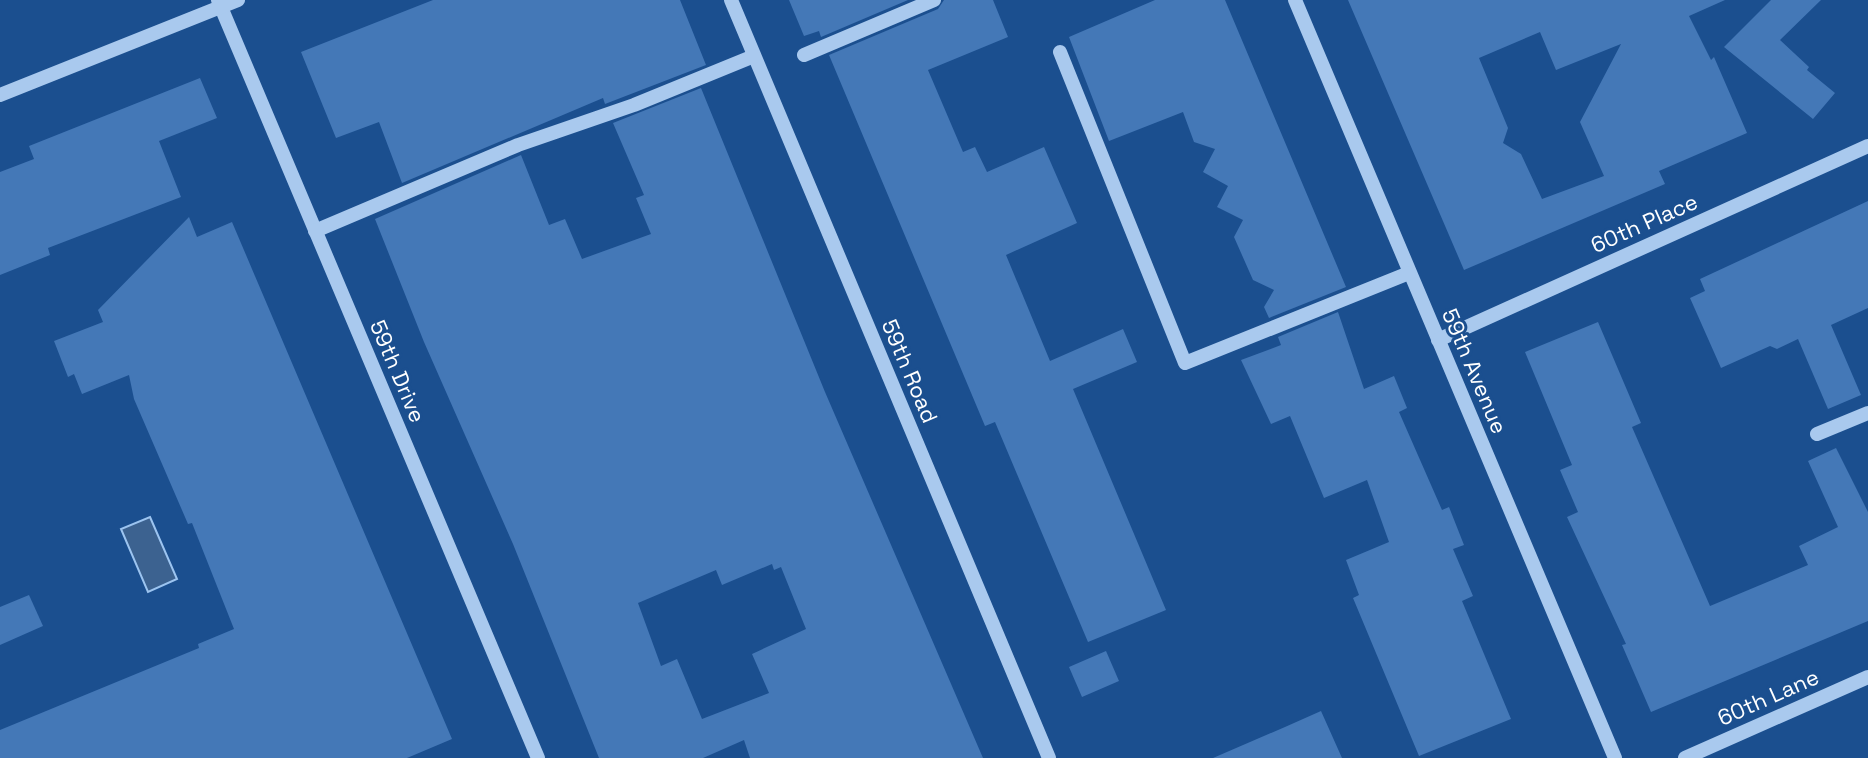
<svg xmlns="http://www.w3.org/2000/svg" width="1868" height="758" viewBox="0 0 1868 758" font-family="'Space Grotesk',sans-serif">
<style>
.water{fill:#3c6290;stroke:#9cc4f0;stroke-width:2}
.building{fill:#4478b7;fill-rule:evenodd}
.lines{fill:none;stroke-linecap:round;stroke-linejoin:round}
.minor{stroke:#a9c9ee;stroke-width:14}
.labels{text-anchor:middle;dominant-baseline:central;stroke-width:6;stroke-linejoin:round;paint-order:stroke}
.street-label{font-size:22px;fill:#fff;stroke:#1b4f8f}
</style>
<rect width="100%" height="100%" fill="#1b4f8f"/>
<polygon class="water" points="150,517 177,579 148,592 121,529"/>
<g class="building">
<polygon points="433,0 680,0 706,65 605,104 603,98 402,183 379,122 336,138 301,52"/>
<polygon points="789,0 908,0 821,37 819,31 804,36"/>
<polygon points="944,0 993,0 1008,37 928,70 963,152 975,147 987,172 1044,147 1077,223 1006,255 1050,361 1123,329 1137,362 1073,389 1166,610 1088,642 995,422 985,426 829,55 938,9"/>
<polygon points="1155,0 1225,0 1346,287 1269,318 1264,307 1274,290 1253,280 1234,237 1243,220 1217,207 1228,186 1203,172 1215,149 1194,142 1183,112 1109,141 1069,37"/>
<path d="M1348,0H1725L1689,16L1711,60L1714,57L1747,133L1659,171L1665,184L1464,270ZM1540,32L1556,70L1621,44L1580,122L1604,176L1542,199L1521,154L1503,143L1508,128L1479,58Z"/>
<polygon points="1771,0 1821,0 1780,40 1809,67 1807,70 1835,93 1813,119 1724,47"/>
<polygon points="200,78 217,118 159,141 181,197 48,248 50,255 0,275 0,172 34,159 29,146"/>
<path d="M701,88L825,392L983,758H750L744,740L703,758H599L513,544L424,342L375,219L521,155L549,225L565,219L582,259L651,234L636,198L644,195L613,123ZM772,564L774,570L781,567L806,629L752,654L769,693L702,719L677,659L661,666L638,603L716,570L722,585Z"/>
<polygon points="1868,201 1868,308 1831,325 1861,395 1828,409 1798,339 1777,349 1770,346 1721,368 1690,298 1705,291 1700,279"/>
<polygon points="189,217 197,237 232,222 452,739 407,758 0,758 0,730 199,648 198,644 234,629 192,523 188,524 134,399 129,375 82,394 74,374 68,377 54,341 103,322 98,310"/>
<polygon points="1338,312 1364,389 1394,376 1407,408 1399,412 1442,510 1449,507 1464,545 1453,549 1473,596 1462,601 1511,719 1419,756 1353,598 1359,595 1346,560 1389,542 1367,480 1324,498 1290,416 1271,424 1241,360 1281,345 1278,337"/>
<polygon points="1598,322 1641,423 1632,427 1710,606 1808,565 1799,546 1838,527 1808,461 1836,448 1868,512 1868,621 1651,712 1622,645 1626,644 1567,517 1578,512 1560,470 1572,465 1525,352"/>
<polygon points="29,595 43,626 0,645 0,607"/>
<polygon points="1106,651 1119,681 1082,697 1069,667"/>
<polygon points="1321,711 1342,758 1213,758 1285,727"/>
</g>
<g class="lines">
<g class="minor">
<polyline points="218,0 538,758"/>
<polyline points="731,0 1049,758"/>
<polyline points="1295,0 1615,758"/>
<polyline points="1060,52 1185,363 1409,273"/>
<polyline points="804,55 934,0"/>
<polyline points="0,95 238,0"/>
<polyline points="315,231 518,145 634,105 754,56"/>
<polyline points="1438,340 1868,146"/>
<polyline points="1817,434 1868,413"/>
<polyline points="1685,758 1868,677"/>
</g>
</g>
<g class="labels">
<g class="street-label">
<text transform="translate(1644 223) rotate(-24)">60th Place</text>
<text transform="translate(398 371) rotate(67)">59th Drive</text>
<text transform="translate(910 371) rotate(67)">59th Road</text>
<text transform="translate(1475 371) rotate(67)">59th Avenue</text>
<text transform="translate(1768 697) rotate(-24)">60th Lane</text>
</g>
</g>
</svg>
